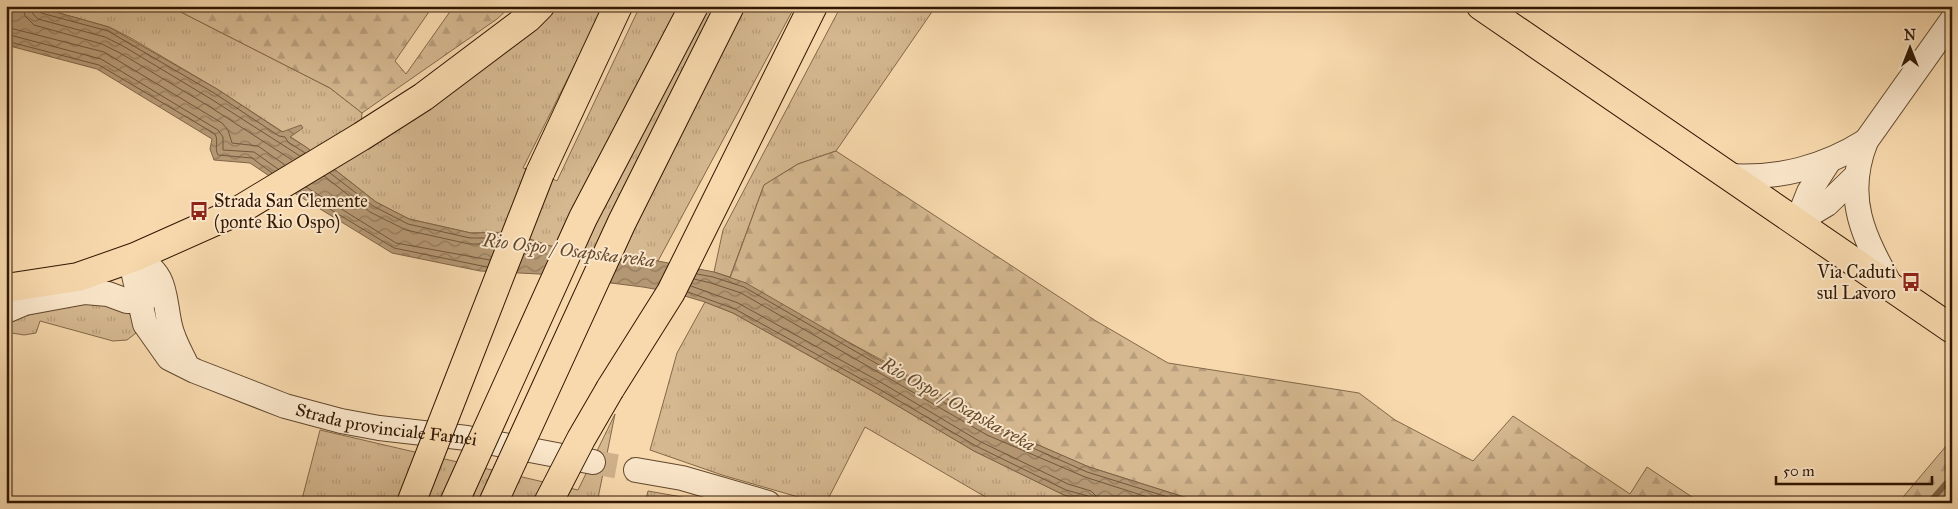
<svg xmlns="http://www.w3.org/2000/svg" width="1958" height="509" viewBox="0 0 1958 509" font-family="'IM FELL Great Primer',serif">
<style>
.grass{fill:url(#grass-tufts);stroke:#836849}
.forest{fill:url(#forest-firs);stroke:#836849}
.water{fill:url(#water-waves);stroke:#806446}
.pier{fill:#f7d9ad}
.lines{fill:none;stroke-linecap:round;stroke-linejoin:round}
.shore{stroke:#72573a;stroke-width:1}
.stream{stroke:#806446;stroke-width:6}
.minor-tunnel{stroke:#cfb28b;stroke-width:24;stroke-dasharray:24 12;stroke-linecap:butt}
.minor-casing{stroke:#62482d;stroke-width:26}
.major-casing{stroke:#311702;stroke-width:30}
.highway-casing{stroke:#311702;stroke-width:30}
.minor{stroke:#fae6ca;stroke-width:24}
.major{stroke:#f7d9ad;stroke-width:28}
.highway{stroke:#f7d9ad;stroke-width:28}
.highway-bridge-casing{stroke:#311702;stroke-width:30;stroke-linecap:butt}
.highway-bridge{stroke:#f7d9ad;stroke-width:28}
.labels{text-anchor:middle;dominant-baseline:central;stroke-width:4;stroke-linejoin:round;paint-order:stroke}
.poi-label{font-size:18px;fill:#311702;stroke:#fae6ca;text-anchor:start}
.street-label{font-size:18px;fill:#311702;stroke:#fae6ca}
.water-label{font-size:19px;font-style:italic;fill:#654a2f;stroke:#fae6ca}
</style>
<defs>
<pattern id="grass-tufts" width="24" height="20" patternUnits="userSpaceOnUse" patternTransform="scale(1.25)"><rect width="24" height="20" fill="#d5b890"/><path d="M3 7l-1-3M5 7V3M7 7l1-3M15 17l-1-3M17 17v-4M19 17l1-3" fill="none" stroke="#b79d7b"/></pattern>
<pattern id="forest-firs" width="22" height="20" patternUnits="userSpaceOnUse" patternTransform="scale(1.25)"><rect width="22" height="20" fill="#d5b890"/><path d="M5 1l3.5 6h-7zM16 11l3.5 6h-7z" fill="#b79d7b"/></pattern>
<pattern id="water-waves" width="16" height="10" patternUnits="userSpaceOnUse" patternTransform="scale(1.25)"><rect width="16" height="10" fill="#b49773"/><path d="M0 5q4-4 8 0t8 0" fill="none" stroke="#937a5c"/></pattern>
</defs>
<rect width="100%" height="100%" fill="#f7d9ad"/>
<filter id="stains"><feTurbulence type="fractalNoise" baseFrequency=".004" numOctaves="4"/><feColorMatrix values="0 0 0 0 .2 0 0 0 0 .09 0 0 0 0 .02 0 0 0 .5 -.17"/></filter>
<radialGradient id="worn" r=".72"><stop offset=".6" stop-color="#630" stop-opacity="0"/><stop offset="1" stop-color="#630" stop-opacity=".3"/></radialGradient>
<g class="grass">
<polygon points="34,6 169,6 330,88 362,113 360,137 368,150 550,14 558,6 604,6 523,168 540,173 557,181 640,6 795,6 658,261 550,246 510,233 471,233 409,219 376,202 306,147 217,89 129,37 109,27"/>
<polygon points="841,6 936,6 836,151 798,164 764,185 730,277 714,272 723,230"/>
<path d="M88,301C107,305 138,306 136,333L127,340L113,341L40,321L36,333L24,335L6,332V322L20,317Z"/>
<polygon points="705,302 733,313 876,393 974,451 1064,495 1095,503 996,503 865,427 826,503 819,503 722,475 650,450 677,353"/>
<polygon points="615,414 597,503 301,503 320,430 578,490"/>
<polygon points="648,491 716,503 645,503"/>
</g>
<g class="forest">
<polygon points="169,6 433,6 395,61 406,74 454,6 511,6 497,19 362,113 330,88"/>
<polygon points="836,151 1096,321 1168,363 1359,393 1395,420 1473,461 1513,416 1630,494 1647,467 1701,503 1203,503 1089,467 992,425 891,365 730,278 764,185 798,164"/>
<polygon points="1952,439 1952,503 1898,503"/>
</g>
<polygon class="water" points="6,6 34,6 109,27 217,89 282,132 301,125 303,128 290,137 306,147 376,202 409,219 471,233 510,232 550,246 658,261 714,272 746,283 992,425 1089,467 1203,503 1095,503 1064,495 974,451 876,393 733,313 705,302 671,292 643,287 539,274 480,271 392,253 299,196 250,163 214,160 210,149 212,139 97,69 6,45"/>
<polygon class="pier" points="555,244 622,253 607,285 540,277"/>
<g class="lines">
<g class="shore">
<polyline points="23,6 25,16 34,25 102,44 120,53 207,105 292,160"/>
<polyline points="31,6 33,14 38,19 105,37 123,46 211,99 300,156"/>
<polyline points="37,6 38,10 41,13 108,31 214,93 279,136 285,137 288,142 305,153"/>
<polyline points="6,27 104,52 222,123 228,130 232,143 258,146 285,165"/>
<polyline points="6,34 101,59 218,130 223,137 223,150 254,152 278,169"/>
<path d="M6,41L99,65L215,134C219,141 214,148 218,155L252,158L272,173"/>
<polyline points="330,173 373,206 408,224 470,238 499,238"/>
<polyline points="324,176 370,212 406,230 469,244 496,244"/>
<polyline points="306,187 396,243 490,260"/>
<polyline points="300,191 394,248 487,267"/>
<polyline points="697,274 713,277 744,287 990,429 1087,472 1187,503"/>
<polyline points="694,279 711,283 741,293 987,435 1085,477 1166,503"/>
<polyline points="691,286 738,303 882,383 979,441 1068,484 1091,491 1096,496 1098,503"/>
<polyline points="688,292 735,309 879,389 976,446 1066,490 1088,496 1091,499 1091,503"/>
</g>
<polyline class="stream" points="1929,503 1952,477"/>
<polyline class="minor-tunnel" points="593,462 636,470"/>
<g class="minor-casing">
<g id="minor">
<path d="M1728,176C1779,179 1823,168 1866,141"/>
<polyline points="1797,222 1827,204 1855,177"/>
<polyline points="1797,222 1809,192 1829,161"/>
<path d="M1892,288C1864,237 1843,199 1866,141L1952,20"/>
<polyline points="6,311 25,303 85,292 108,294 127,301 139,301 152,295"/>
<path id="s1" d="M187,366C181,353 173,340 170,326C163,295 168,274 135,257L134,275L145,324L169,358L195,371L285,406L341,421L379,428L467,438L593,462"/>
<polyline points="636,470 682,478 768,503"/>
</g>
</g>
<g class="major-casing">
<g id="major">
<polyline points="1481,6 1952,329"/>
<polyline points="6,288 78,277 135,257 236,212 362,136 423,97 528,18 540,6"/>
</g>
</g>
<g class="highway-casing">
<g id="highway">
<polyline points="540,173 618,6"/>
<polyline points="610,389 671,292 813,6"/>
</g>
</g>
<use href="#minor" class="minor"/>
<use href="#major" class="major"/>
<use href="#highway" class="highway"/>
<g class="highway-bridge-casing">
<g id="highway-bridge">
<polyline points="411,503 540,173"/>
<polyline points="454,503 583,218 694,6"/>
<polyline points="493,503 622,222 730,6"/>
<polyline points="548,503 581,439 610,389"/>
</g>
</g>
<use href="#highway-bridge" class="highway-bridge"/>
</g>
<defs>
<g id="bus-bare" transform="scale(1.5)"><path d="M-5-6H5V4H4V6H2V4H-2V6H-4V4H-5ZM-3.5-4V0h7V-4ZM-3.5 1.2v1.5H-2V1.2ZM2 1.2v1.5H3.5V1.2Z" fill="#8f2418" stroke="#fae6ca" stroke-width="2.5" paint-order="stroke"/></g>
</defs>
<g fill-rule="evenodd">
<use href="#bus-bare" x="199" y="211"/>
<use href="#bus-bare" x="1911" y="282"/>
</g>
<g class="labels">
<g class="poi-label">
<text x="214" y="201">Strada San Clemente<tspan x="214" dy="21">(ponte Rio Ospo)</tspan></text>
<text x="1896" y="272" text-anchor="end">Via Caduti<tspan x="1896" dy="21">sul Lavoro</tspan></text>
</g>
<g class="street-label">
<text stroke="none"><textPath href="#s1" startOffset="464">Strada provinciale Farnei</textPath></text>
</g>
<g class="water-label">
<text transform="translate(569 250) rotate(7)">Rio Ospo / Osapska reka</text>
<text transform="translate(958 404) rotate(29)">Rio Ospo / Osapska reka</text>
</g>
</g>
<rect width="1958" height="509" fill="none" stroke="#f7d9ad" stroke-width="25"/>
<rect x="8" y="8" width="1943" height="494" fill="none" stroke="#311702" stroke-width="2.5"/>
<rect x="12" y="12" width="1933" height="484" fill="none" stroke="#311702"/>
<g transform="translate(1910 48)" stroke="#fae6ca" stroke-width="4" paint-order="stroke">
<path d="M0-4L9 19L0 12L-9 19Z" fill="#311702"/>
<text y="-8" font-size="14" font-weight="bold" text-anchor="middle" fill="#311702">N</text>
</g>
<path d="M1776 476v8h156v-8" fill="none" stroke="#311702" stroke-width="2.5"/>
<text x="1783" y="476" font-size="15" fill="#311702" stroke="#fae6ca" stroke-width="4" paint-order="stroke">50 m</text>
<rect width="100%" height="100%" filter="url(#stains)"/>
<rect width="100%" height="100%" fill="url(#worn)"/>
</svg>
